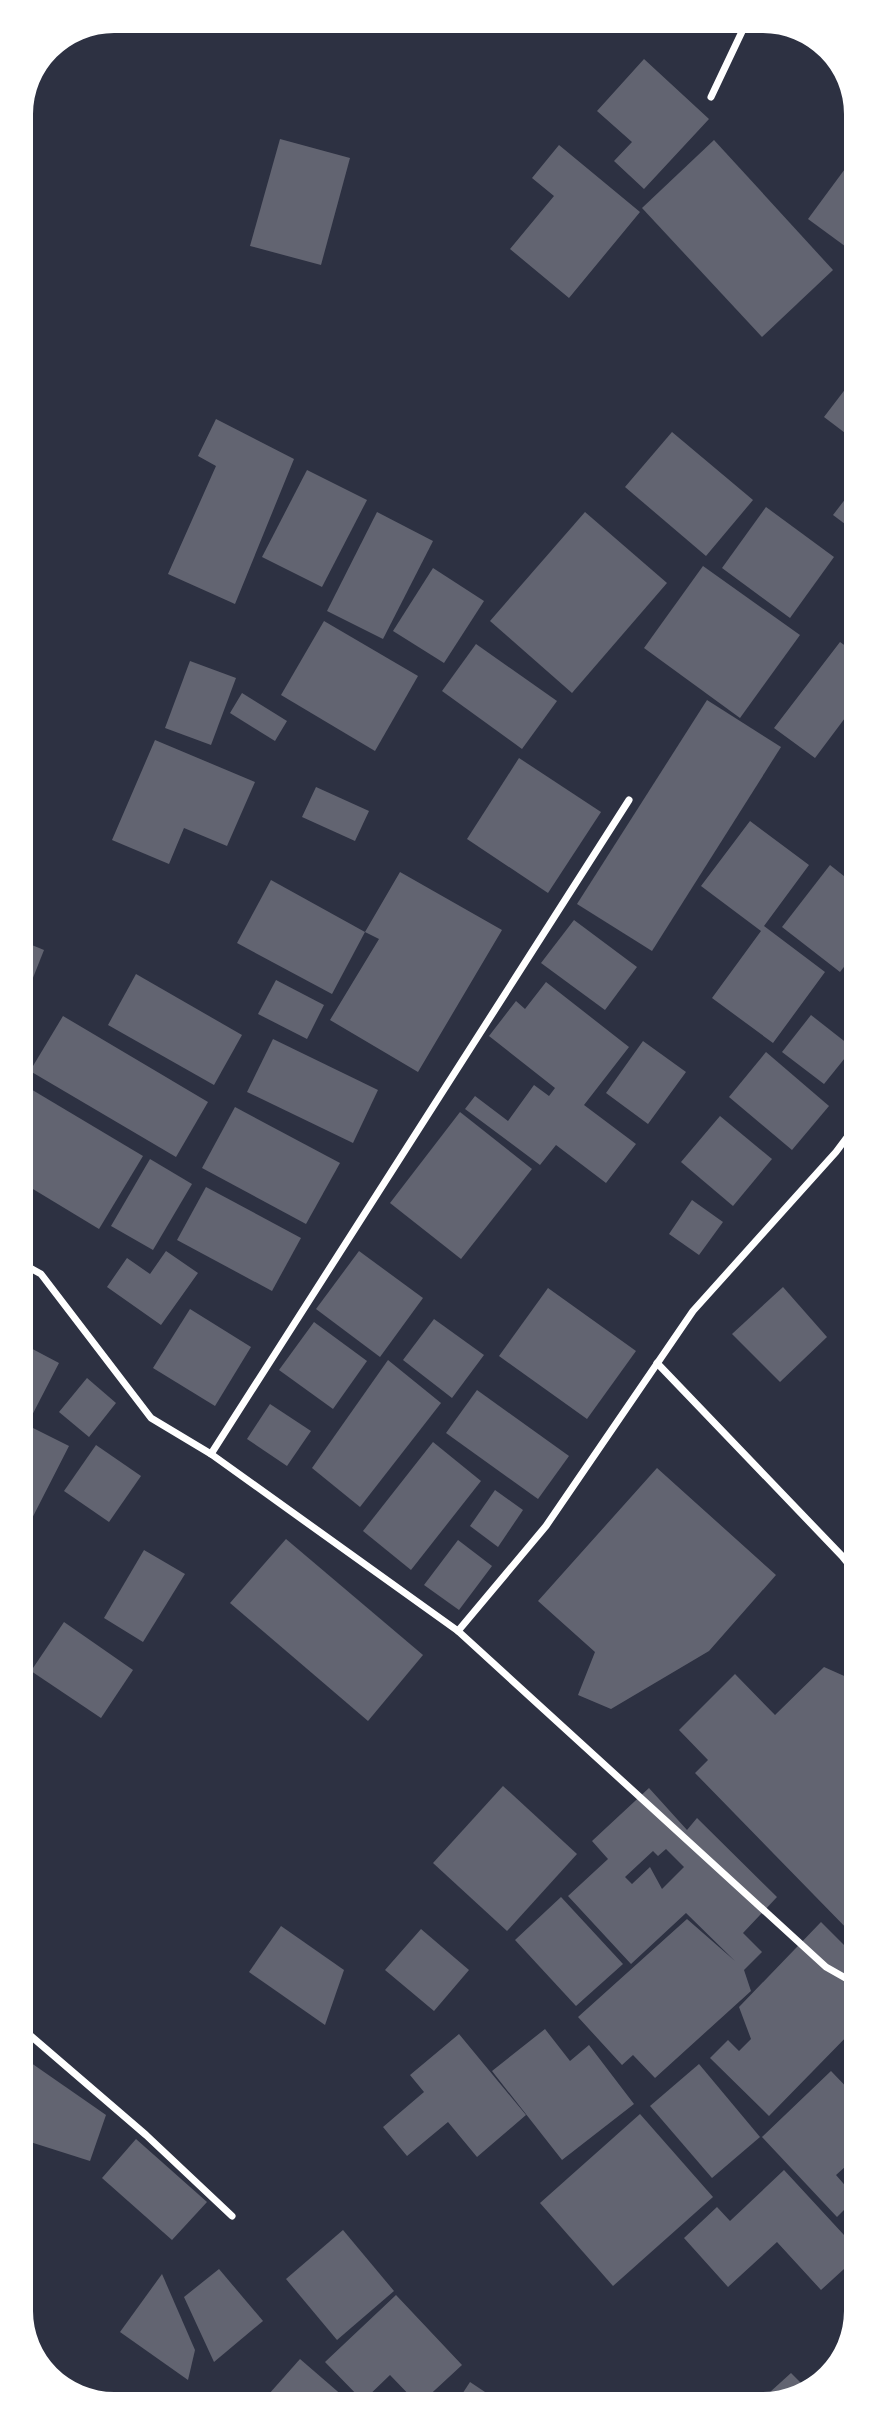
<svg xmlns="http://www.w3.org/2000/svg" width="877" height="2425" viewBox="0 0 877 2425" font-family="'PT Serif',serif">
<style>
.building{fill:#626471;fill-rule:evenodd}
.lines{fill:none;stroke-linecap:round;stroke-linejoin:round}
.minor{stroke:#fff;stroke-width:7}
</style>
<rect width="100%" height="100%" fill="#2d3142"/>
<g class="building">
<polygon points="644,59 709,119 644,189 614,161 632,142 597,111"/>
<polygon points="280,139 350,158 321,265 250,246"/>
<polygon points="714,140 833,270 762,337 642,208"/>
<polygon points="559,145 640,212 569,298 510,249 554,196 532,178"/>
<polygon points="853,158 853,252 808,219"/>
<polygon points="853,379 853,439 824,417"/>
<polygon points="216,419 294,459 235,604 168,574 216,466 198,456"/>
<polygon points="672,432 753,500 706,556 625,487"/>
<polygon points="307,470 367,500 322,587 262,557"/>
<polygon points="853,489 853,530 833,515"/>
<polygon points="766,507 834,557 790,618 722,568"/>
<polygon points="377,512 433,541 383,639 327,611"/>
<polygon points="585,512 667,583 572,693 490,621"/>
<polygon points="703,566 800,635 740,718 644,648"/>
<polygon points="433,568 484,601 444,663 393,631"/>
<polygon points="324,621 418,676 375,751 281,695"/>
<polygon points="840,642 854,652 854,725 845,718 815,758 774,728"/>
<polygon points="476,644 557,701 522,749 442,691"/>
<polygon points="190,661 236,678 211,745 165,728"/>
<polygon points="242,693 287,721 275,741 230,713"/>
<polygon points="707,700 781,747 652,951 577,904"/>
<polygon points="155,740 255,782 227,846 184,828 169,864 112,840"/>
<polygon points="519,758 601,812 548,893 467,839"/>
<polygon points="316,787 369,811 355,841 302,817"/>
<polygon points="750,821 809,865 764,926 825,972 773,1043 712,998 761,931 701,886"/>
<polygon points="830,865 854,884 854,954 840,972 782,927"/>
<polygon points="400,872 502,930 418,1072 330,1020 379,939 365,932"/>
<polygon points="271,880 365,932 332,994 237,943"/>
<polygon points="574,920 637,967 605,1010 541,963"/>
<polygon points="22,941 44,950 23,1003 22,1003"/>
<polygon points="136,974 242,1035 214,1085 108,1025"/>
<polygon points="276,980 324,1005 307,1039 258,1014"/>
<polygon points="546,982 629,1047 584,1105 636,1144 606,1183 556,1145 540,1165 465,1109 475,1096 508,1121 534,1085 549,1096 555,1088 489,1036 516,1001 525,1009"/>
<polygon points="811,1015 853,1048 824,1084 782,1052"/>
<polygon points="63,1016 208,1102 176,1157 30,1071"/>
<polygon points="273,1039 378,1090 353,1143 247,1092"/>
<polygon points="643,1041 686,1072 648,1124 606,1093"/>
<polygon points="766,1052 829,1106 792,1150 729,1097"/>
<polygon points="24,1085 143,1156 99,1229 23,1183"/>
<polygon points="235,1107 340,1163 306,1224 202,1168"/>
<polygon points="460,1112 532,1169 461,1259 390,1203"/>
<polygon points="720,1116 772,1159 733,1206 681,1162"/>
<polygon points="150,1159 192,1184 153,1250 111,1226"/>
<polygon points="206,1187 301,1238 272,1291 177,1240"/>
<polygon points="692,1200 723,1222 699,1255 669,1234"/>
<polygon points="166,1251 198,1273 161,1325 107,1287 127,1258 150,1274"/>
<polygon points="359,1251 423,1298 380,1357 316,1309"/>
<polygon points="783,1287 827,1337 780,1382 732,1334"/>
<polygon points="548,1288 636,1351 587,1419 499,1356"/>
<polygon points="190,1309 251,1347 215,1406 153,1368"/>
<polygon points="434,1319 484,1355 452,1398 403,1360"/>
<polygon points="314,1322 367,1361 333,1409 279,1370"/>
<polygon points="23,1344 59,1363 27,1425 69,1446 23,1536"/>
<polygon points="388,1360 441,1403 360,1507 312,1468"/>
<polygon points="87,1378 116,1403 89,1437 59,1412"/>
<polygon points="477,1390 569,1456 538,1499 446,1433"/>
<polygon points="270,1404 311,1431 287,1466 247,1439"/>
<polygon points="433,1442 481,1481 411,1570 363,1531"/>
<polygon points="96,1445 141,1476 109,1522 64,1491"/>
<polygon points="657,1468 776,1575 709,1651 611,1709 578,1695 595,1652 538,1601"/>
<polygon points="495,1490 523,1510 498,1547 470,1526"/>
<polygon points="286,1539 423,1655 368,1721 230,1603"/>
<polygon points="458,1540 492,1566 459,1610 424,1585"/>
<polygon points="144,1550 185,1574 143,1642 104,1618"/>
<polygon points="64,1622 133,1670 101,1718 31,1671"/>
<polygon points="824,1667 851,1679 855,1675 855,1937 695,1773 708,1760 679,1730 735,1674 775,1715"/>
<polygon points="503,1786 577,1854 507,1931 433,1863"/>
<path d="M649,1788L687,1830L697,1818L777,1897L743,1933L762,1952L744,1970L751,1991L655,2078L633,2055L622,2065L578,2017L687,1919L735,1961L686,1913L631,1964L568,1896L608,1859L592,1841ZM666,1849L684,1867L662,1889L650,1867L632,1884L625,1877L653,1851L658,1856Z"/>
<polygon points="561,1897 623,1964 576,2006 515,1940"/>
<polygon points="821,1922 855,1956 856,2027 769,2116 710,2058 728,2040 739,2051 751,2039 739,2007"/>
<polygon points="281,1926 344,1970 325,2025 249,1972"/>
<polygon points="421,1929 469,1970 434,2011 385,1970"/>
<polygon points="545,2029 570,2061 589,2045 634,2104 562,2160 492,2071"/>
<polygon points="459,2034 526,2115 477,2157 448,2122 407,2156 383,2127 424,2092 410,2075"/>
<polygon points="856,2052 856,2075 844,2065"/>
<polygon points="24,2058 106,2115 90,2161 24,2140"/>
<polygon points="699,2064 760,2137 712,2178 650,2106"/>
<polygon points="831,2071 856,2097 856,2157 836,2175 856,2198 837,2217 762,2137"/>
<polygon points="640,2114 713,2197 613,2286 540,2203"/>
<polygon points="136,2139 207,2202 172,2240 102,2178"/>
<polygon points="784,2170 856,2248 856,2258 821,2290 777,2242 728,2287 684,2238 717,2207 730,2221"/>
<polygon points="343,2230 394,2291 337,2340 286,2279"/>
<polygon points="219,2269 263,2321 214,2362 184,2297"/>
<polygon points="162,2274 195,2350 188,2380 120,2332"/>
<polygon points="396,2295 462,2365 422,2402 416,2402 390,2375 363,2401 325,2362"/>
<polygon points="300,2359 351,2403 261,2403"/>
<polygon points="791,2373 806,2388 787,2401 760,2401"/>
<polygon points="470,2382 500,2402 457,2402"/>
</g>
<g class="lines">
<g class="minor">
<polyline points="711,97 747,21"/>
<polyline points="23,1264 41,1274 151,1418 211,1454 458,1631 826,1967 856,1984"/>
<polyline points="657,1363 842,1556 855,1572"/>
<polyline points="211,1454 629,800"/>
<polyline points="458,1631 546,1526 693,1311 836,1152 854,1128"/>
<polyline points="24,2030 146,2135 232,2216"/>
</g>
</g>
<path d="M0 0H877V2425H0ZM114 33H763A81 81 0 0 1 844 114V2311A81 81 0 0 1 763 2392H114A81 81 0 0 1 33 2311V114A81 81 0 0 1 114 33Z" fill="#fff" fill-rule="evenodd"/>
</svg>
